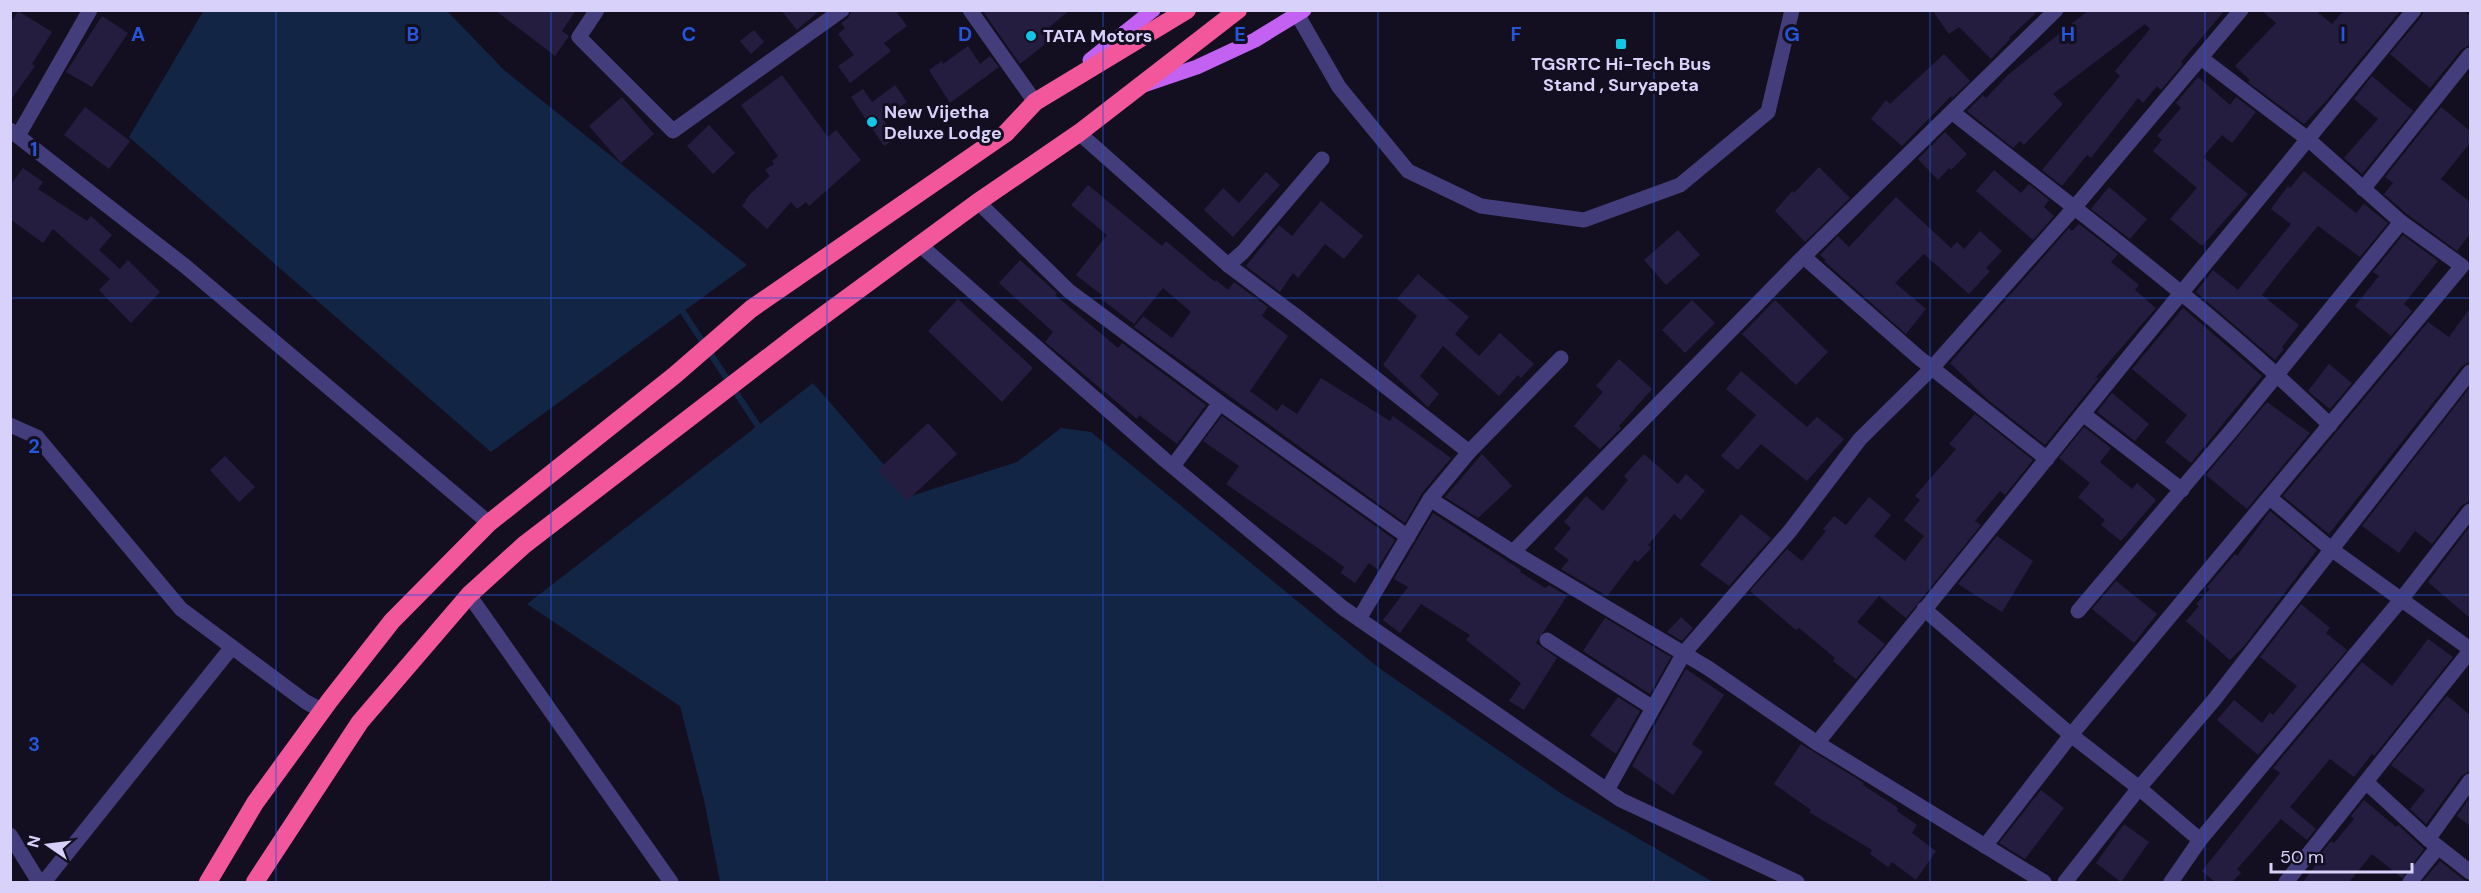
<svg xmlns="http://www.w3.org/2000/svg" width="2481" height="893" viewBox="0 0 2481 893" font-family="'DM Sans',sans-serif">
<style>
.water{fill:#132545}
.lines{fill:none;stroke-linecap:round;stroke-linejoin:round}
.stream{stroke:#132545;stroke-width:6}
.building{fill:#251d3f}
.minor{stroke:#433e7b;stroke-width:15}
.major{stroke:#c362f2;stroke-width:15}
.highway{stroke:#f1579a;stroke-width:18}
.grid{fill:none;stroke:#2655da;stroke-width:1.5;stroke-opacity:0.55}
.poi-dot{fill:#14c6e5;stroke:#130f20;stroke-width:2}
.labels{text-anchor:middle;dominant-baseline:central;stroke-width:6;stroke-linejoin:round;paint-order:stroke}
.poi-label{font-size:18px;font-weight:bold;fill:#d8d2fb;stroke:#130f20;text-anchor:start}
.grid-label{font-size:20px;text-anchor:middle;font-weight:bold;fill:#2655da;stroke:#130f20;stroke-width:6;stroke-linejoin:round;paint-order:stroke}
</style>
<rect width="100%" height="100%" fill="#130f20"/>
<g class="water">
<polygon points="204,10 447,11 504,70 747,265 491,452 129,137"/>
<polygon points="813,383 911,496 1017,462 1061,428 1091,432 1379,668 1562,794 1713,882 720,882 704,800 680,706 527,604"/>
</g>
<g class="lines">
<polyline class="stream" points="683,312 762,432"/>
</g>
<g class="building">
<polygon points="495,10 576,10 562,31 569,36 555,56"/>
<polygon points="781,10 820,10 797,30"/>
<polygon points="852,10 895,10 907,26 884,43 891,51 850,83 838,66 854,55 838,34 845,28 841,23 848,18"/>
<polygon points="982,10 1070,10 1043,32 1049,41 1020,64"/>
<polygon points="1932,10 2039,10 2009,38 2010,39 1991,59 1959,27 1949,34"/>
<polygon points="2089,10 2225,10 2181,62 2183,64 2161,90 2157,86 2143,103 2138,98 2091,158 2087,155 2062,186 2042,170 2120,76 2115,71 2150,29 2145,24 2053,94 2063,104 2024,145 2020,141 2013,148 1967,111 1983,95 1986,98 2009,74"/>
<polygon points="2261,10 2315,10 2332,24 2344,10 2401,10 2327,100 2304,124 2248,82 2250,80 2235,66 2276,23"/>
<polygon points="2424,10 2463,10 2470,16 2470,45 2462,49 2430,88 2390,54 2422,16"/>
<polygon points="18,11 52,32 32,64 35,66 10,101 10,24"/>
<polygon points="102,16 128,33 92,87 66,72"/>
<polygon points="754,30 764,42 751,54 740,41"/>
<polygon points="968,46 980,64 990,56 999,67 950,103 929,70 942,61 943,64"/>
<polygon points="1944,54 1970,81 1952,98 1951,96 1902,146 1871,119 1886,100 1890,104"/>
<polygon points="782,75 828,137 836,130 861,160 809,206 806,202 797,209 791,202 767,229 742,206 750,194 770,176 765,170 774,164 772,161 778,156 741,105"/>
<polygon points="2372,76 2413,111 2362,174 2344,158 2378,119 2354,99"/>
<polygon points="2198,77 2230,105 2236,97 2256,112 2232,143 2222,135 2203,157 2248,194 2202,246 2170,219 2197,188 2153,151 2162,140 2157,136 2181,108 2176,103"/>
<polygon points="895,85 907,102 883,119 896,138 884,146 851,97 863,89 872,102"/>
<polygon points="622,97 654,134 621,163 589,126"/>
<polygon points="85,107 130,141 109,169 64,135"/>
<polygon points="2441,107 2470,131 2470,143 2441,179 2470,202 2470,234 2457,251 2407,214 2384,194 2393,183 2385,177"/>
<polygon points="709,125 735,153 713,174 687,146"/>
<polygon points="1945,132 1967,154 1951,170 1949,168 1938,180 1918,159"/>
<polygon points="1819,167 1850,198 1805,242 1775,211 1792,191 1794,193"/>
<polygon points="23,168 43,182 38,189 87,221 91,216 112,235 99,250 120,269 128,260 160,292 131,323 99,290 110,279 53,229 43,243 10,219 10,186"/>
<polygon points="1994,170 2021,193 2029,184 2049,200 2044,207 2054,216 2033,240 1976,191"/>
<polygon points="2304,171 2356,213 2364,204 2388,223 2360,257 2318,226 2283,268 2262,295 2299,325 2282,347 2284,349 2275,360 2196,292 2213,270 2238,290 2291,224 2271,209 2288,186 2290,188"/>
<polygon points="1266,172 1280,185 1233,237 1204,210 1223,188 1239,203"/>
<polygon points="1088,185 1162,246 1166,241 1215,282 1216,280 1228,290 1234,282 1268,307 1262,316 1288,336 1250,391 1277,411 1282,404 1297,414 1321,378 1390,421 1393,416 1451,458 1422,493 1405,523 1134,327 1143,316 1172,338 1191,312 1163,288 1134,324 1100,298 1102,295 1076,275 1107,235 1071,205"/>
<polygon points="2109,187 2147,219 2130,239 2091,209"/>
<polygon points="1896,197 1951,248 1957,242 1964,249 1980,231 2002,251 1986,268 1990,271 1969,294 1924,254 1895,283 1926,309 1906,334 1824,261 1826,260 1820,255 1838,236 1849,247"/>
<polygon points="1321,201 1363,236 1344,259 1325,244 1298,278 1293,273 1280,292 1246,266 1279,225 1292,236"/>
<polygon points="2079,224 2118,254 2111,262 2139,285 2135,290 2156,308 2096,377 2098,379 2045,445 1988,400 1950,363 2069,228 2072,231"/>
<polygon points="1678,230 1700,255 1666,285 1644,260"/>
<polygon points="2403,235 2438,261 2404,304 2412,311 2391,336 2355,306 2379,276 2373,272"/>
<polygon points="1020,260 1057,293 1055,295 1118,348 1122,343 1206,405 1177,444 1139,415 1137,419 1045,342 1053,332 999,283"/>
<polygon points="1418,274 1469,317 1455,334 1479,356 1500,333 1534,364 1521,378 1518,375 1499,396 1443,346 1420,376 1439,394 1428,407 1383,365 1417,316 1397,299"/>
<polygon points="958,299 1033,368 1002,402 928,331"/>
<polygon points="1692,300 1715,323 1685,353 1662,330"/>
<polygon points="1775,300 1828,352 1796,385 1742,334"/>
<polygon points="2183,308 2262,376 2191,463 2165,442 2187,415 2132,369"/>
<polygon points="2470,308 2470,362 2462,366 2329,534 2283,496 2428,322 2449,337"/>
<polygon points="1619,359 1652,389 1619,426 1621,428 1600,449 1574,426 1603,392 1596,386"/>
<polygon points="2329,364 2352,383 2330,409 2308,391"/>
<polygon points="1741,371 1807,427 1817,417 1844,439 1807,481 1761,444 1738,470 1721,456 1756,415 1726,389"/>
<polygon points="2470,387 2470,501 2462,505 2432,544 2415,531 2399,553 2362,526"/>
<polygon points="2112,393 2149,424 2135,441 2097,412"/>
<polygon points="2267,402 2310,433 2247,509 2206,475"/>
<polygon points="1975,414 2033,460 2005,495 2000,491 1975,521 1981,525 1906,618 1879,596 1857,622 1885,644 1856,679 1833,661 1835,658 1799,628 1796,630 1750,591 1787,549 1802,561 1826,531 1823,529 1834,516 1846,525 1869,497 1891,515 1874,536 1905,561 1924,536 1904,520 1920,500 1915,496 1956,449 1949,444"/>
<polygon points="1222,416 1395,540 1377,569 1369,563 1355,583 1341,573 1344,567 1329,556 1226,484 1239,466 1203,441"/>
<polygon points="928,423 957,454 907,501 878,470"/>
<polygon points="2084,427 2111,448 2100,462 2132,489 2137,483 2156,500 2121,541 2101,525 2105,520 2078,497 2090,483 2059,458"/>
<polygon points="1482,454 1512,486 1478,518 1445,497"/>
<polygon points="1644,454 1678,484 1686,474 1705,491 1681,520 1674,514 1648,545 1651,548 1638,562 1635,560 1607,596 1561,569 1569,560 1554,549 1571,528 1564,522 1586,496 1603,511 1628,480 1624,476"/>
<polygon points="225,456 255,487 239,502 210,470"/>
<polygon points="2270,511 2317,550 2245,645 2230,660 2186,621 2199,606 2196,604 2210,589 2207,587 2235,554 2237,556"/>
<polygon points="1433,513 1521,570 1520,572 1545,588 1549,585 1567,596 1536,643 1557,658 1524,710 1509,701 1521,683 1466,640 1470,635 1421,604 1400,633 1383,620 1408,587 1394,579"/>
<polygon points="1741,514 1771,538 1729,586 1700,565"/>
<polygon points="2470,526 2470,618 2428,582"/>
<polygon points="1997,536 2033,561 2002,612 1958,584"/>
<polygon points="2116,581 2157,614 2134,643 2092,609"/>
<polygon points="2301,604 2330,628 2326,633 2347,650 2258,755 2217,720 2234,700 2262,723 2270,712 2273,715 2297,686 2260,657"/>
<polygon points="1681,617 1693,628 1682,641 1667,632"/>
<polygon points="1605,618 1671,657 1650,694 1583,651"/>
<polygon points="2428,639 2453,657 2374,756 2372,754 2354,777 2330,759 2290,807 2316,829 2307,840 2281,819 2237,869 2241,873 2232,882 2215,882 2202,871 2280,773 2273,768 2362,662 2392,686"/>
<polygon points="1686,669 1724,695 1692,744 1703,752 1673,795 1632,766"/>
<polygon points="2447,696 2470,715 2470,771 2462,775 2426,824 2410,809 2425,790 2391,765"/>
<polygon points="1618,697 1640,711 1616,754 1590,735"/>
<polygon points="1801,744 1864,783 1863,785 1898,808 1897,811 1917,825 1912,833 1936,851 1916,880 1892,862 1888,867 1870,854 1872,850 1809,812 1811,810 1774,784"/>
<polygon points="2041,790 2064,808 2025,859 1999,843"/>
<polygon points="2470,797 2470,826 2457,816"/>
<polygon points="2364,800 2396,827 2398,825 2424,849 2402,878 2372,854 2349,882 2303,882 2324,854 2322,852 2331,841 2334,843 2354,819 2351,816"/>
<polygon points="2124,824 2149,842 2121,882 2096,863"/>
<polygon points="2440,861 2464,880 2470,882 2422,882"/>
</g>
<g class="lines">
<g class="minor">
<polyline points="597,10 579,37 673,131 842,10"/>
<polyline points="970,10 1035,102"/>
<polyline points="1297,14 1339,87 1408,171 1481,206 1584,220 1680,185 1768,112 1792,10"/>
<path d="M1952,112C2080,213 2213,311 2330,425"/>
<polyline points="10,130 185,266 489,523"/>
<polyline points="1079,133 1228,265 1296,316 1469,452"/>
<polyline points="19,134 90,10"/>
<polyline points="2363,189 2470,55"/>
<polyline points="978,202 1069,291 1220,403 1173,466"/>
<polyline points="920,245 1165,460 1343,608 1621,800 1797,882"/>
<polyline points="1804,257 1918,357 2047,459"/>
<polyline points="1228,265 1243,252 1322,159"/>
<polyline points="1220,403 1408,537"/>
<polyline points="2083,414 2182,490"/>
<polyline points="10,425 37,437 181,609 306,702 323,711"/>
<polyline points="2270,498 2331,549 2470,649"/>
<polyline points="1430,499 1513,552 1708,668 1817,743 2044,882"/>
<polyline points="1513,552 1799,261 2056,10"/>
<polyline points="469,595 671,882"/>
<polyline points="1924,609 2071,735 2139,788 2200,840"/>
<polyline points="2078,611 2236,425 2401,222 2309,140 2201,58"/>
<polyline points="1359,619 1430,499 1469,452 1561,358"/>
<polyline points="1547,640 1653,708"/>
<polyline points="1817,743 2136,348 2414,10"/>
<polyline points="2366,782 2428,839 2470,872"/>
<polyline points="1607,790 1684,653 1790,531 1860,439 1932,368 2074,208 2241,10"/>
<polyline points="10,835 39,882"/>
<polyline points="2428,839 2470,781"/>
<polyline points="1985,846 2071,735 2462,266 2401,222"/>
<polyline points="44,882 232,647"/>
<polyline points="2065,882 2139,788 2214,700 2470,372"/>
<polyline points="2171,882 2200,840 2400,601 2470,511"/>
<polyline points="2286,882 2470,651"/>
<polyline points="2410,882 2438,847"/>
</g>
<g class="major">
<polyline points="1090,60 1153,10"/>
<polyline points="1144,85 1197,67 1255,40 1304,10"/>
</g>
<g class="highway">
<polyline points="208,882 255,803 330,700 392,621 489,523 675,375 751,309 1006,133 1035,102 1187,10"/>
<polyline points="255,882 360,722 469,595 524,545 801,332 978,202 1079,133 1238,10"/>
</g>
</g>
<path class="grid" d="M276,10V882M551,10V882M827,10V882M1103,10V882M1378,10V882M1654,10V882M1930,10V882M2205,10V882M10,298H2470M10,595H2470"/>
<g class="poi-dot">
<circle cx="1031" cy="36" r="6"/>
<rect x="1615" y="38" width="12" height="12" rx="3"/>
<circle cx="872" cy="122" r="6"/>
</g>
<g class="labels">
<g class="poi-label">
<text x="1043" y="36">TATA Motors</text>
<text x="1621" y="64" text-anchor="middle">TGSRTC Hi-Tech Bus<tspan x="1621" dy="21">Stand , Suryapeta</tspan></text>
<text x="884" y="112">New Vijetha<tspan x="884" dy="21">Deluxe Lodge</tspan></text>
</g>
</g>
<g class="grid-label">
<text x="138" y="41">A</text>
<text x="413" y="41">B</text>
<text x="689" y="41">C</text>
<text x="965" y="41">D</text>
<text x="1240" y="41">E</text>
<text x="1516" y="41">F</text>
<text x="1792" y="41">G</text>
<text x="2068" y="41">H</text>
<text x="2343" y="41">I</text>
<text x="34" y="156">1</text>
<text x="34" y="453">2</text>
<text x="34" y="751">3</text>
</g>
<rect width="2481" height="893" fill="none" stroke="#d8d2fb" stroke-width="24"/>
<g transform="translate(48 845) rotate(284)" stroke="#130f20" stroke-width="4.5" paint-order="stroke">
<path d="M0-4.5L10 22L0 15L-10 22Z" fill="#d8d2fb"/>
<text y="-9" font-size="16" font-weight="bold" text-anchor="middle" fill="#d8d2fb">N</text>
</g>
<path d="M2271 863v9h141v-9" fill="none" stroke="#d8d2fb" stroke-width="3"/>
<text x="2280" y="863" font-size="18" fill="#d8d2fb" stroke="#130f20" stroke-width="4.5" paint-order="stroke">50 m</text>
</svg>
